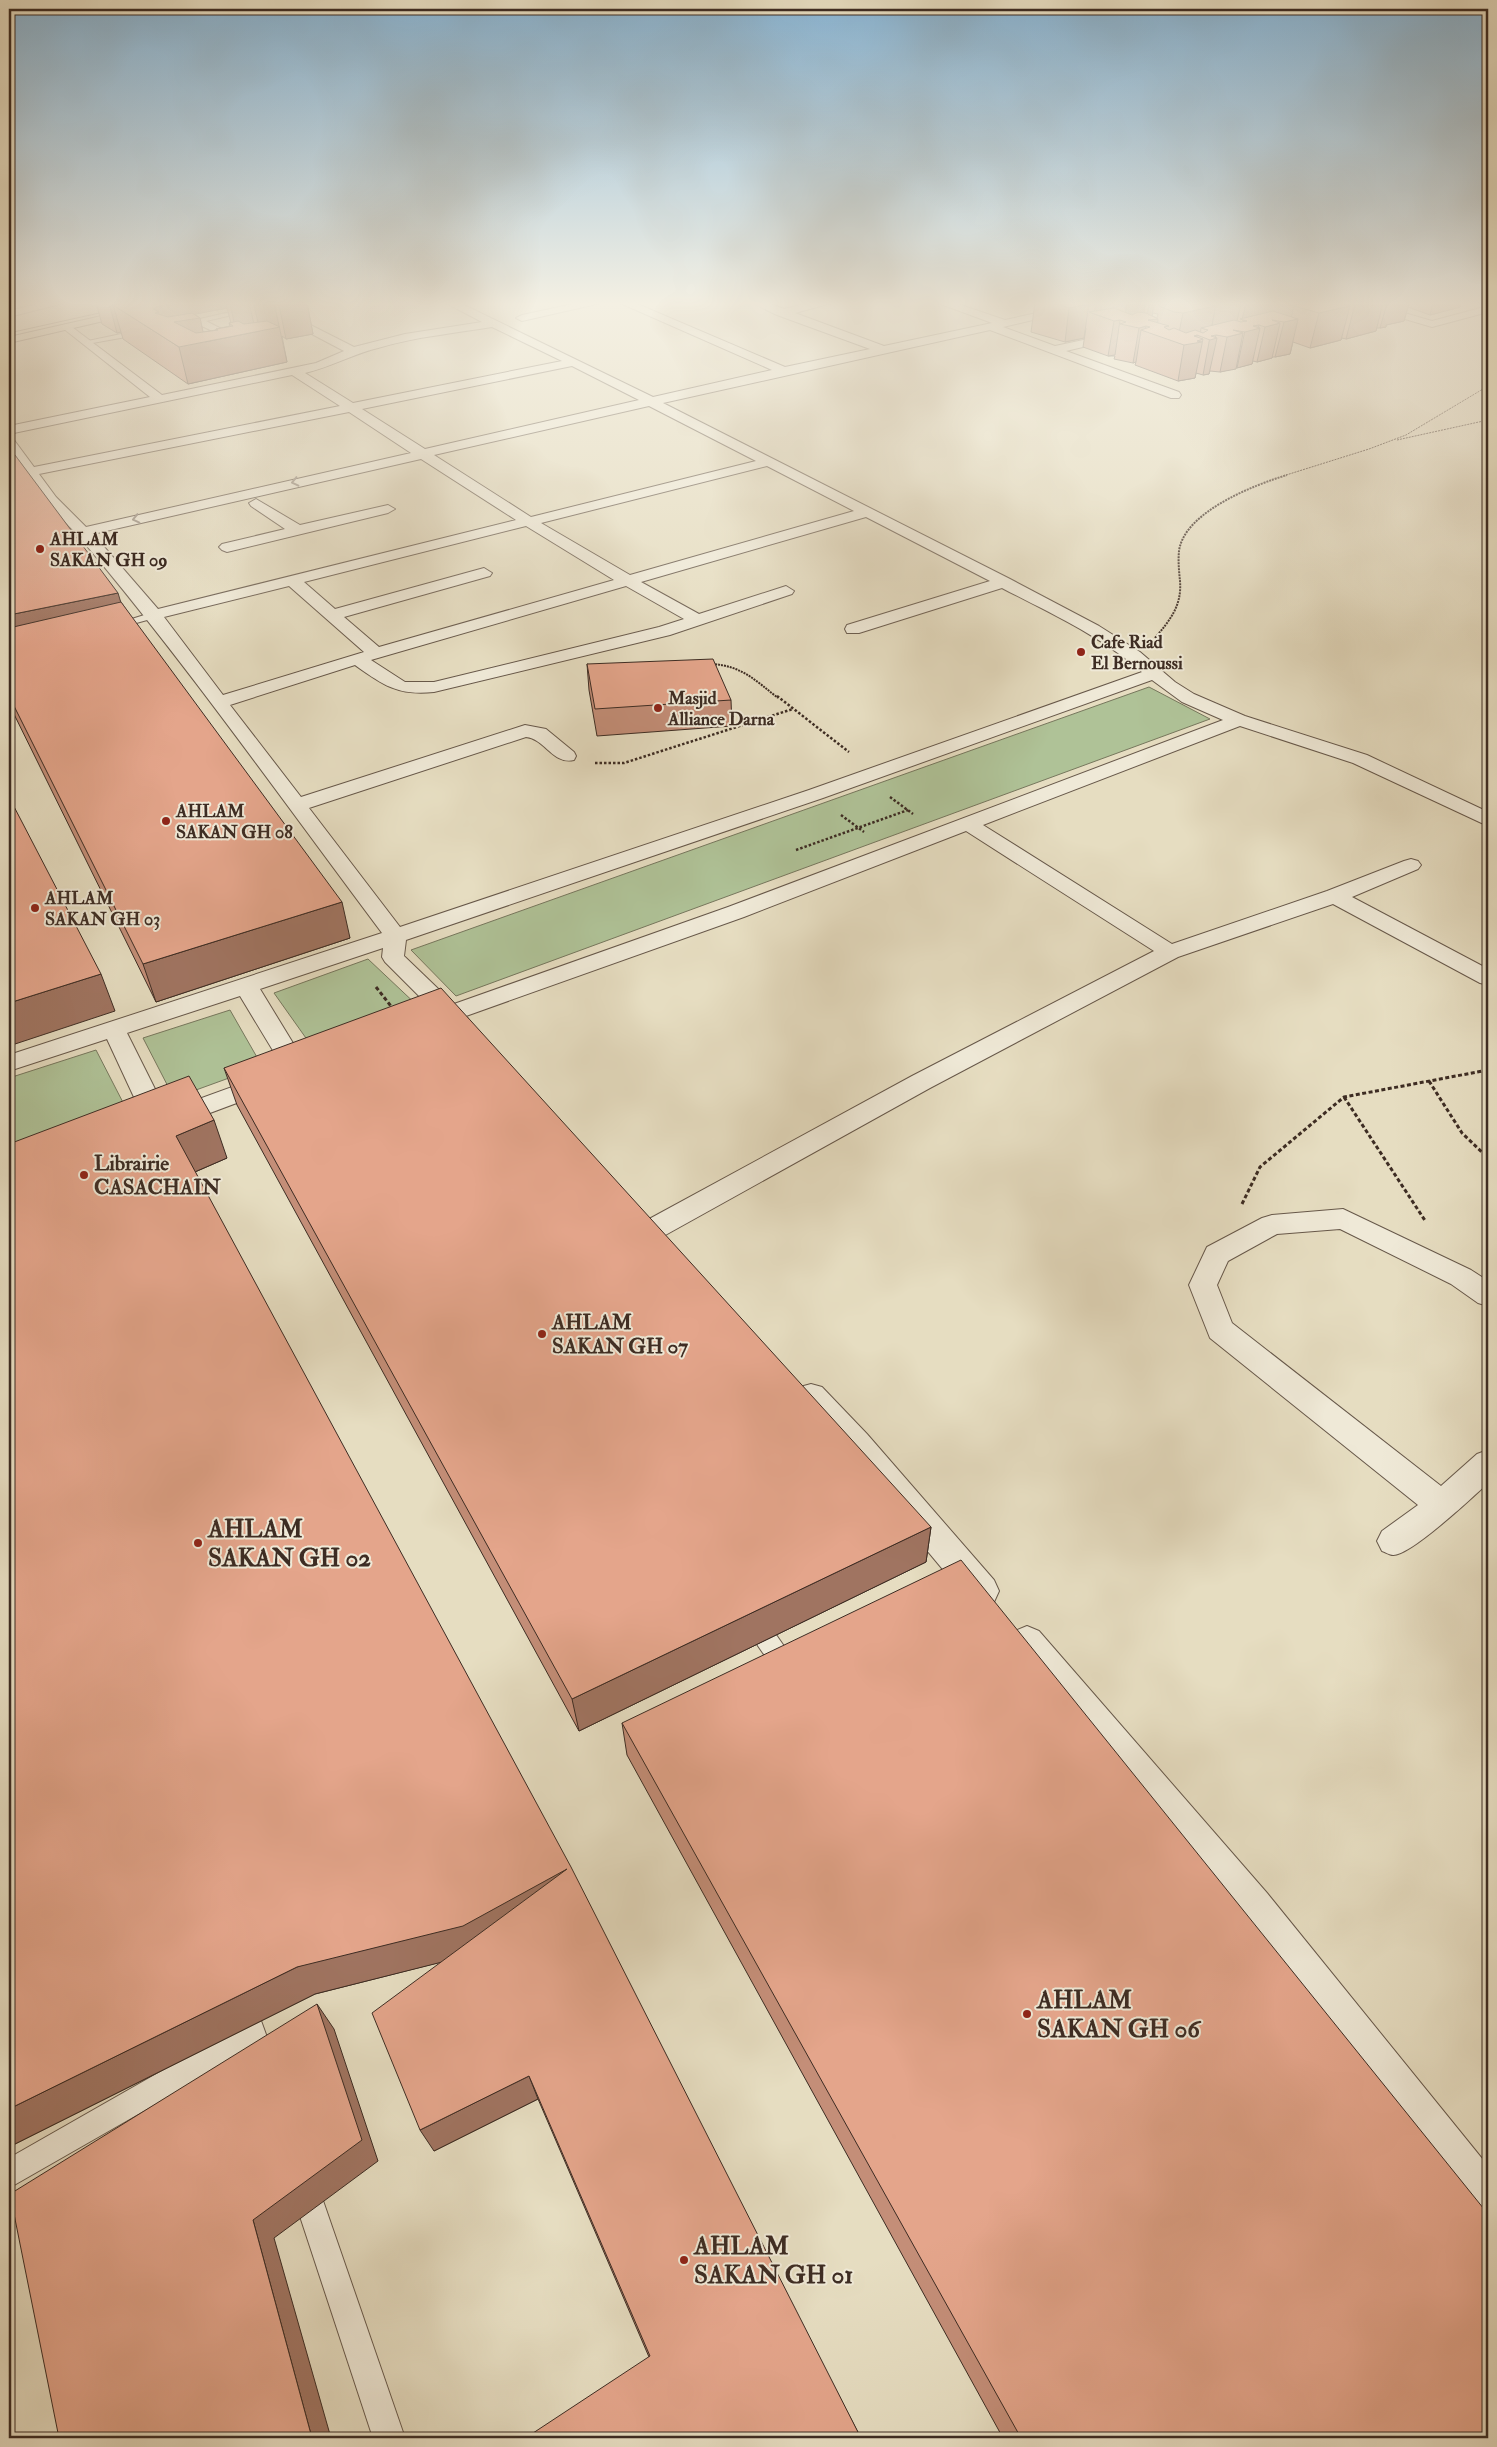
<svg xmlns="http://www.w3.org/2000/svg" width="1497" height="2447" viewBox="0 0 1497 2447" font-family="'IM FELL Double Pica',serif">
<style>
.green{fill:#afc297;stroke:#76775d}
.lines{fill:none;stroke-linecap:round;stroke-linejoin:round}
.lane-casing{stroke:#67584a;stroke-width:2}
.street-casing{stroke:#67584a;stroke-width:2}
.primary-casing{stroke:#3d2c23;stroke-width:2}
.path-far3{stroke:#3d2c23;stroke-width:1;stroke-dasharray:2 1;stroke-linecap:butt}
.path-far2{stroke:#3d2c23;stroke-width:2;stroke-dasharray:2 1;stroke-linecap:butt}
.path-far1{stroke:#3d2c23;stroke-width:2.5;stroke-dasharray:2.5 2;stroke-linecap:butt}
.path{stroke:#3d2c23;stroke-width:3;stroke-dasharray:4 2.5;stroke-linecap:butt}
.lane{fill:#efe9d7;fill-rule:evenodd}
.street{fill:#efe9d7;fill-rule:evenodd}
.primary{fill:#e6ddc1;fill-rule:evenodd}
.tram{stroke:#3d2c23;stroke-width:1}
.wall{fill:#c48e78;stroke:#3d2c23;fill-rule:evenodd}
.shaded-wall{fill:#a07461;stroke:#3d2c23}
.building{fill:#e4a58b;stroke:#3d2c23}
.oneway{stroke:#968a7d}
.poi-dot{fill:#8f2418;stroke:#efe9d7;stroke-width:2}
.labels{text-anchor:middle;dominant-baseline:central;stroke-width:4;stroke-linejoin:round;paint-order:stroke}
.far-poi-label{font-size:18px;font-weight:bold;fill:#3d2c23;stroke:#efe9d7;text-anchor:start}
.poi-label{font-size:21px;font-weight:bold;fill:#3d2c23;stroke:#efe9d7;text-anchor:start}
.near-poi-label{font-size:25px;font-weight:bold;fill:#3d2c23;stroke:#efe9d7;text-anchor:start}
</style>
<rect width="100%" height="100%" fill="#e6ddc1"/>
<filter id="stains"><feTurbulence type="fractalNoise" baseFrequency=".004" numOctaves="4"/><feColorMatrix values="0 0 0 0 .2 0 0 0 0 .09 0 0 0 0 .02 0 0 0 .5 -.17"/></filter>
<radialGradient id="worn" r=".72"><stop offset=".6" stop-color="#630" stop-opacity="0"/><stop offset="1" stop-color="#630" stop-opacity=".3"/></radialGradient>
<g class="green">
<polygon points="1149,687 1210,719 456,996 411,950"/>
<polygon points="368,959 420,1008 313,1048 274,993"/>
<polygon points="230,1010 262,1066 174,1098 143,1038"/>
<polygon points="96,1050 131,1118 9,1145 9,1078"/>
</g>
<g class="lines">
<g class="lane-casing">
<g id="lane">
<polygon points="239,310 241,313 206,321 239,338 240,340 236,342 191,321"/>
<polygon points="145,329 149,331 148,333 87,344 83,342"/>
<polygon points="154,612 159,615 158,617 111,630 106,627"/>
<polygon points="753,1610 761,1613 795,1662 798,1669 795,1676 787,1680 779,1676 745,1627 742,1620 745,1613"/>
<polygon points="242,1991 251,1995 255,2004 277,2065 273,2075 263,2079 253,2075 245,2053 9,2188 9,2158 237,2028 229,2004 233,1995"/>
<polygon points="305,2175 315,2179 319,2189 405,2438 373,2438 291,2189 295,2179"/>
</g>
</g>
<g class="street-casing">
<g id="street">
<polygon points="42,303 64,303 9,317 9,311"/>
<path d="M253,303H267L354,347L405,334L482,322L446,303H460L653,397L772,370L620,303H635L785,367L870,349L777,315L752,303H768L784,309L810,303H832L795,313L884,346L992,323L938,303H955L1005,320L1083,303H1105L1003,327L1055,346L1121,332L1125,333V337L1066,351L1179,392L1181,395L1179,398H1171L990,330L663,403L1010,579L1099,626L1140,652L1175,682L1194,694L1245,716L1367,755L1488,812V826L1353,763L1240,726L983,825L1172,944L1327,891L1404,861L1411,859L1418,861L1421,865L1418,869L1352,897L1488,969V985L1480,983L1333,904L1178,957L930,1088L660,1238L650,1241L640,1238L636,1231L640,1224L912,1076L1154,951L966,831L744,917L466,1016L468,1019L464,1024C457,1026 454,1025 447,1024C440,1023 434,1026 426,1024L422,1019L426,1014L434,1011L385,962L382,957L383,948L260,989L310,1071L307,1077L298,1079L289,1077L240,996L127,1033L166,1111L268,1074L277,1076L280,1082L277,1088L159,1132L150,1129L146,1123L107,1039L9,1071V1055L382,933C283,801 188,666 82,540C62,517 7,469 9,439L14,440L34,467L340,406L292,375L9,434V426L150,397L64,329V325L68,324L162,395L316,363L344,351ZM492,327L562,361L353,403L305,373C331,367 353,354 378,348C415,337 454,333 492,327ZM572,366L639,400L425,449L362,409ZM649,406L756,461L531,517L434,455ZM349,412L411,453L86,527L56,497L39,474ZM421,459L516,520L158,609L93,534ZM767,466L854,511L630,575L541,523ZM866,517L990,581L847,625L845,629L847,633H859L1002,588C1050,613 1101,636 1142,672L809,790L400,927L309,808L526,737C545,739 553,765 574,760L576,756L574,752L546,729L525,725L301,797L230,705L355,665C383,685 398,696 434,692L670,635L792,594L794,591L786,586L699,614L641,582ZM526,526L614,580L379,647L344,617L490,576L492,573L484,568L335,609L304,582ZM289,586L364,652L223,695L164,617ZM626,586L684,619L659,627L434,682H405L371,660ZM1152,680L1182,702L1223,720L728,907L454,1004L404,956L406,940L823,798Z"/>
<polygon points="578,303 601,303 522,321 516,318 522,315"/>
<polygon points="1351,303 1370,303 1432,321 1488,306 1488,312 1432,327"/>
<polygon points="256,499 300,525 388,505 395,509 388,513 227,552 222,550 219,547 222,544 285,529 251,506 249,503"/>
<path d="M1343,1209L1471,1270L1488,1281V1306L1478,1303L1451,1284L1340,1229L1277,1234L1228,1261L1217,1285L1232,1323L1441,1486L1477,1454L1488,1450V1483C1474,1496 1410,1556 1393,1555C1390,1555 1385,1552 1382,1551L1377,1541L1382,1531L1418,1505L1210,1338L1189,1285L1207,1247L1262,1218L1272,1215Z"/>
<polygon points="811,1384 822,1387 867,1434 994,1580 999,1591 994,1602 982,1606 970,1602 845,1452 800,1405 796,1396 800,1387"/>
<polygon points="1027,1626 1039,1631 1267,1893 1488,2166 1488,2224 1472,2217 1239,1921 1015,1653 1009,1642 1015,1631"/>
</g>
</g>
<g class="primary-casing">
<polygon id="primary" points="159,303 181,303 9,343 9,337"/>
</g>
<g class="path-far3">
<polyline points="1397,440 1488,420"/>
<polyline points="1283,476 1369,449 1406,435 1488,386"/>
</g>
<g class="path-far2">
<path d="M1155,638C1170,620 1182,606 1180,581C1179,571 1178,561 1179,551C1184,512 1254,485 1287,475"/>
<path d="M712,664C742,666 755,680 778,698"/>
</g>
<g class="path-far1">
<polyline points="777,696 849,752"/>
<polyline points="595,763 624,763 793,709"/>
<polyline points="890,797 913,814"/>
<polyline points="841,815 864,832"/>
<polyline points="796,850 908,810"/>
</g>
<g class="path">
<polyline points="376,987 394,1010"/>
<polyline points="1429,1081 1462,1133 1488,1158"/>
<polyline points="1344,1097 1426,1222"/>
<polyline points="1242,1204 1260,1167 1344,1097 1488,1070"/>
</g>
<use href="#lane" class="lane"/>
<use href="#street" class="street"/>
<use href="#primary" class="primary"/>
<polyline class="tram" points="9,333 113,310"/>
</g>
<g class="wall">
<path d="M96,303H307L313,334L286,339L282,336L287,362L188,384L123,339L121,332L117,333L102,324ZM227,308L231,323H229L230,326L216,329V330L203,332L200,318L194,314Z"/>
<path d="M1035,303H1461L1460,307L1430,315L1408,307L1404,321L1386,325V327L1380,328H1376V331L1346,339L1342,338L1341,340L1310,348L1293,342L1290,354L1275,357H1273L1272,358L1257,362L1253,361L1252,364L1220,372L1210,371L1209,374L1203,375L1196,373L1195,378L1178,381L1135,365L1136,362L1133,363L1114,359L1115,356H1108L1083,347L1086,328H1085L1084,338L1065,342L1031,332ZM1153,313L1158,314L1157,318L1152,316Z"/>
<polygon points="9,447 121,602 350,938 156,1002 9,704"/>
<polygon points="587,664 731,700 732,726 597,736 589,690"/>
<polygon points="224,1068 931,1527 926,1562 579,1731 237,1105"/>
<polygon points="9,1144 227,1158 195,1172 861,2438 649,2357 538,2099 434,2151 441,1962 315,1994 13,2145"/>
<polygon points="622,1723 1488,2438 1003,2438 627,1755"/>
</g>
<g class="shaded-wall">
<polygon points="109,303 226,303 227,308 175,318 200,318 205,342 260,331 254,305 262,303 274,303 287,362 188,384 179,347 113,305 121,332 117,333"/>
<polygon points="230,303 249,303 254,324 235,327"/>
<polygon points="287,303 307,303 313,334 286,339 279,305"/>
<polygon points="1089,303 1084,338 1065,342 1069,308"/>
<polygon points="1096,303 1102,303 1100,316 1094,314"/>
<polygon points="1127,303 1145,303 1143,318 1126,322 1124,322"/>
<polygon points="1149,303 1154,303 1152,316 1147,317"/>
<polygon points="1212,303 1211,307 1216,306 1209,339 1208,330 1201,328 1200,336 1197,335 1196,343 1197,341 1203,339 1195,378 1178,381 1184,345 1177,342 1183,313"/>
<polygon points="1220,303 1241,303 1235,330 1216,335 1215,338 1217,338 1209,374 1203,375 1216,304"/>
<polygon points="1246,303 1302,303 1294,306 1291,319 1272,320 1259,325 1258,329 1260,328 1252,364 1237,368 1247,321 1242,320"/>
<polygon points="1359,303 1383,303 1376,331 1346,339 1355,304"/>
<polygon points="1387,303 1409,303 1404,321 1386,325 1386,327 1380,328"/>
<polygon points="1433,303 1461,303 1460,307 1430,315"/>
<polygon points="1350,306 1341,340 1310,348 1319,313"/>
<polygon points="1158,319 1156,335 1150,327 1148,320"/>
<polygon points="1298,319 1290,354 1275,357 1284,322"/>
<polygon points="1120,320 1115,355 1108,356 1114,321"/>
<polygon points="1280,323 1272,358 1257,362 1265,327"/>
<polygon points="1146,326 1145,331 1141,330 1136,362 1133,363 1139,328"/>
<polygon points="1243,333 1236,369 1220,372 1227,337"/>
<polygon points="118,593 128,626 9,650 9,615"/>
<polygon points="342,902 350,938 156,1002 143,964"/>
<polygon points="101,974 115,1011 9,1046 9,1003"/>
<polygon points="214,1120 227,1158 190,1174 176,1136"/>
<polygon points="931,1527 926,1562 579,1731 572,1699"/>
<polygon points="567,1869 474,1954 315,1994 13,2145 9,2142 9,2109 297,1967"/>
<polygon points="317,2004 334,2029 378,2161 274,2238 331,2438 312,2438 253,2220"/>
<polygon points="529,2076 538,2099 434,2151 420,2130"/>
</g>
<g class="building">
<polygon points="122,303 170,303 172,304 156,307 153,309 159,312 155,313 168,317 192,313 200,318 174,322 196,333 218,330 216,329 233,326 229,323 238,321 244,324 267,321 280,327 179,347 113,305"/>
<polygon points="1055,303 1088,303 1089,304 1069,308"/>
<polygon points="1173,303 1211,303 1209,304 1216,306 1183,313 1174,312 1159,306 1160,304 1166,305"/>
<polygon points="1302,303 1359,303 1355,304 1343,304 1350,306 1319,313 1294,306"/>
<polygon points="1114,308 1132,315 1138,312 1146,313 1158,319 1148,320 1169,326 1164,327 1169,330 1174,328 1186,333 1195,330 1203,333 1208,330 1201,328 1234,320 1241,322 1247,321 1240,319 1273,311 1298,319 1284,322 1272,320 1280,323 1265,327 1259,325 1253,326 1260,328 1245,332 1233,330 1243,333 1227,337 1216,335 1211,336 1217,338 1210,340 1197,335 1194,336 1203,339 1197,341 1202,342 1184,345 1141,330 1150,327 1146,326 1139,328 1120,324 1126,322 1120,320 1114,321 1089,312"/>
<polygon points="9,447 118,593 9,615"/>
<polygon points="121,602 342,902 143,964 9,696 9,628"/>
<polygon points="713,659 731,700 595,709 587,664"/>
<polygon points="9,797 101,974 9,1003"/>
<polygon points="441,988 931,1527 572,1699 224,1068"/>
<polygon points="189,1076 214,1120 176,1136 571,1867 861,2438 528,2438 527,2437 650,2356 529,2076 420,2130 372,2013 567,1869 463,1926 297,1967 9,2109 9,1144"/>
<polygon points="961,1560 1488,2214 1488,2438 1021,2438 622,1723"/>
<polygon points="317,2004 362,2140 253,2220 312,2438 59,2438 10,2194"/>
</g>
<defs><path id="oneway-chevron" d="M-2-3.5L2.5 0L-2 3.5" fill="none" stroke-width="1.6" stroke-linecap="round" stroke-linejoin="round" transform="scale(1.25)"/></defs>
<g class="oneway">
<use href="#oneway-chevron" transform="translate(295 482) rotate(167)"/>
<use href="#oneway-chevron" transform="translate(136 519) rotate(167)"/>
</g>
<linearGradient id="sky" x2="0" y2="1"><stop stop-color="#89b6d6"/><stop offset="0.47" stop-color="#f4f0e3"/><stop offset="1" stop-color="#f4f0e3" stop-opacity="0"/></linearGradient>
<rect width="1497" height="646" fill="url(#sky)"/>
<g class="poi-dot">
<circle cx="40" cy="549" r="5"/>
<circle cx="1081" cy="652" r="5"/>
<circle cx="658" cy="708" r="5"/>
<circle cx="166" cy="821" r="5"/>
<circle cx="35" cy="908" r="5"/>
<circle cx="84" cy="1175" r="5"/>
<circle cx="542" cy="1334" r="5"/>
<circle cx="198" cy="1543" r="5"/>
<circle cx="1027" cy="2014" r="5"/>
<circle cx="684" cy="2260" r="5"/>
</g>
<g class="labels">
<g class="far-poi-label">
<text x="50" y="539">AHLAM<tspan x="50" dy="21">SAKAN GH 09</tspan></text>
<text x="1091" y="642">Cafe Riad<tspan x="1091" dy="21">El Bernoussi</tspan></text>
<text x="668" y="698">Masjid<tspan x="668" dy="21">Alliance Darna</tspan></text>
<text x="176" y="811">AHLAM<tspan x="176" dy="21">SAKAN GH 08</tspan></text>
<text x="45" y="898">AHLAM<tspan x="45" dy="21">SAKAN GH 03</tspan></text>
</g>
<g class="poi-label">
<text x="94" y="1163">Librairie<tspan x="94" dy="24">CASACHAIN</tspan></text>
<text x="552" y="1322">AHLAM<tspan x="552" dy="24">SAKAN GH 07</tspan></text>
</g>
<g class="near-poi-label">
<text x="208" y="1529">AHLAM<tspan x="208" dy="29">SAKAN GH 02</tspan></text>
<text x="1037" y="2000">AHLAM<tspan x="1037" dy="29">SAKAN GH 06</tspan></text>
<text x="694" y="2246">AHLAM<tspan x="694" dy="29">SAKAN GH 01</tspan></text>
</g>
</g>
<rect width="1497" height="2447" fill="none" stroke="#e6ddc1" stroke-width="30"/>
<rect x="10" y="10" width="1477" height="2427" fill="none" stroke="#3d2c23" stroke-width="2.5"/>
<rect x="15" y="15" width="1467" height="2417" fill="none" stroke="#3d2c23"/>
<rect width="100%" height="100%" filter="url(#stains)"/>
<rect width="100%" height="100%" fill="url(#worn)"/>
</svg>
